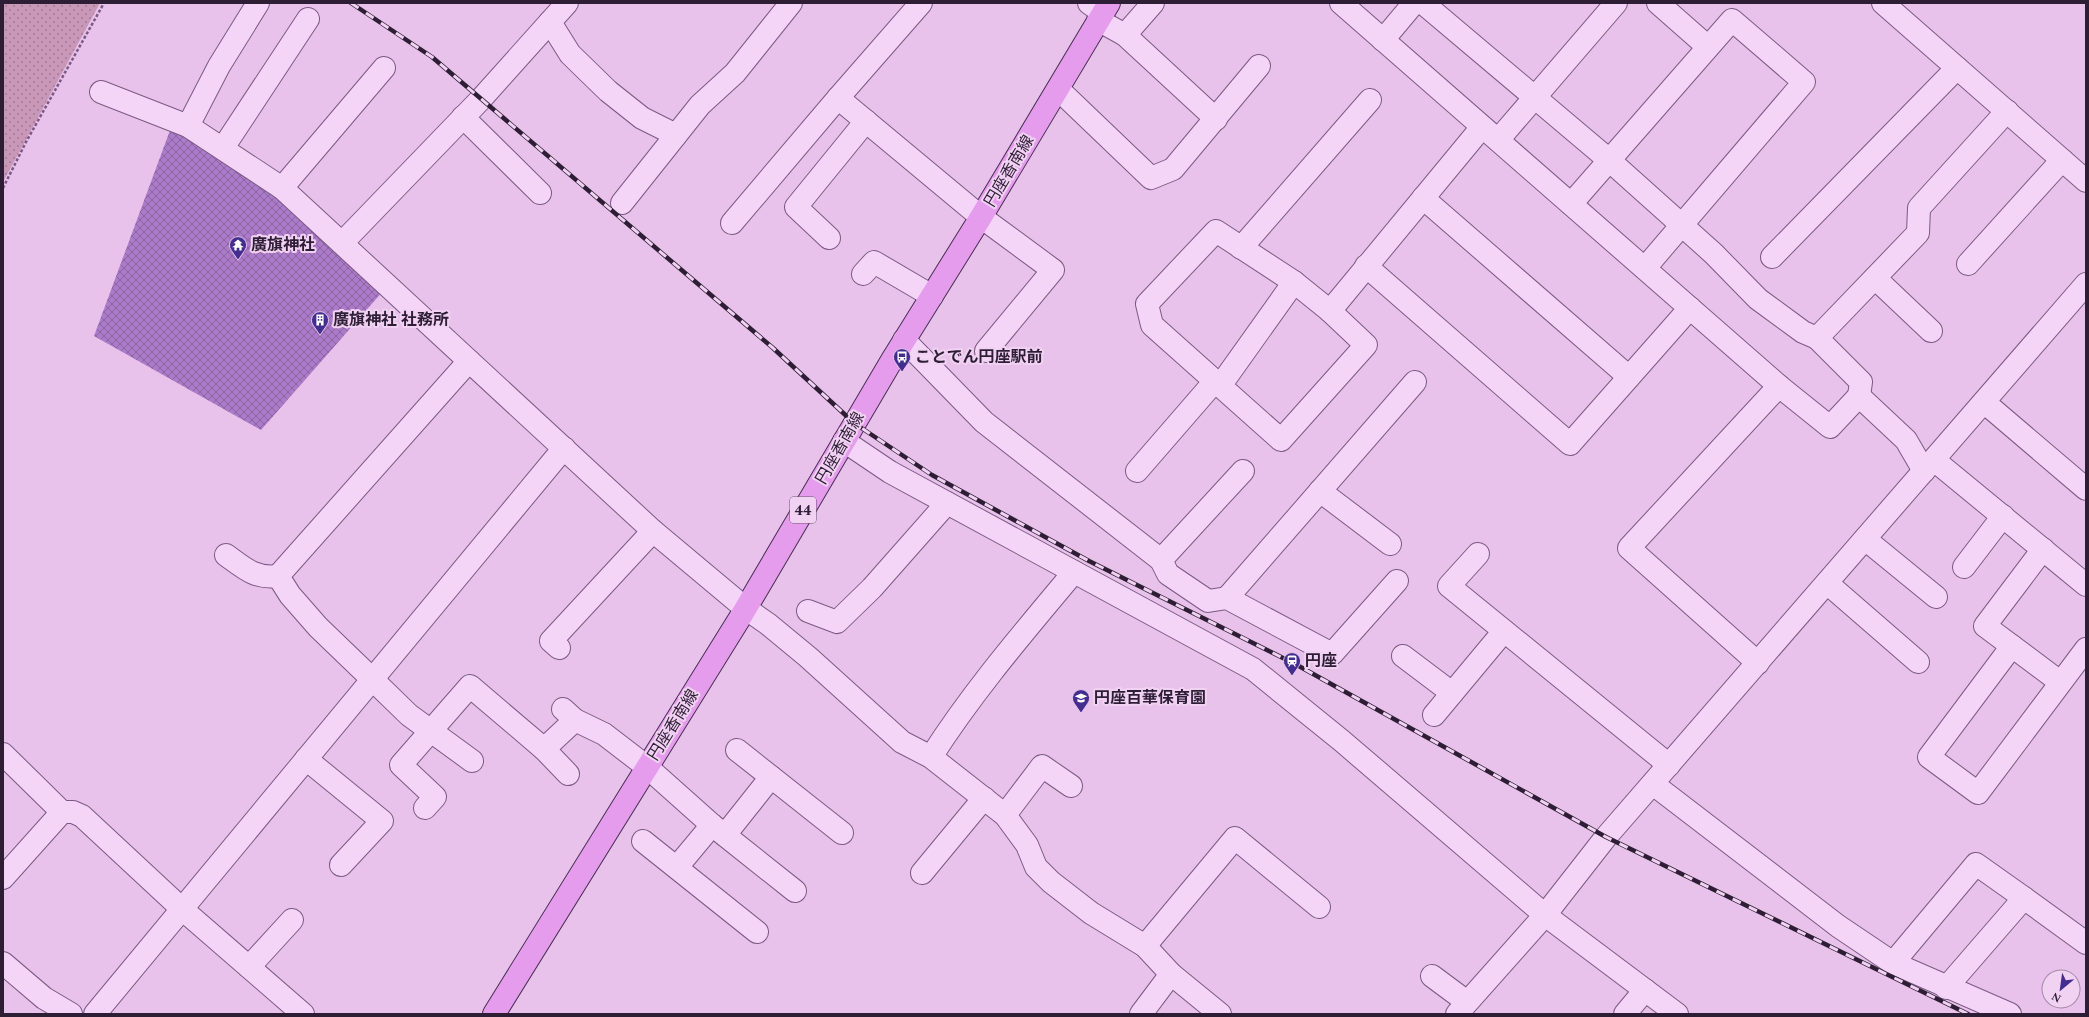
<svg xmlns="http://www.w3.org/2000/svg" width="2089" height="1017" viewBox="0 0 2089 1017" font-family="Spectral,'Noto Sans JP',serif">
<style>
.park{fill:url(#park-dots)}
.building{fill:url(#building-cross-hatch)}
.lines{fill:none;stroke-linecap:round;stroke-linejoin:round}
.minor-casing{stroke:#7a5a84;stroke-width:24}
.major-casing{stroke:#472f52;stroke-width:24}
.path{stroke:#7a5a84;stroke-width:2.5;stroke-dasharray:3 2;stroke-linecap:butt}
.minor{stroke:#f4d5f7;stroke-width:22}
.major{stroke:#e69ced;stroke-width:22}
.rail-casing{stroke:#2e1e35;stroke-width:4.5}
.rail{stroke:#f1d2f3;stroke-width:3;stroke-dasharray:9;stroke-linecap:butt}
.labels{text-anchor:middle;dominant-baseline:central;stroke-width:4;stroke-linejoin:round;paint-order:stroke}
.shield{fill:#f1d2f3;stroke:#68546e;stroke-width:1}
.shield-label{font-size:15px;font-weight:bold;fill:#2e1e35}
.street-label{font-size:16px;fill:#2e1e35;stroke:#f1d2f3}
.poi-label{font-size:16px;font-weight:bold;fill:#2e1e35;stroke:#f1d2f3;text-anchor:start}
</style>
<defs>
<pattern id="park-dots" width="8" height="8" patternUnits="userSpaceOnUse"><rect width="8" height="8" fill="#c997b8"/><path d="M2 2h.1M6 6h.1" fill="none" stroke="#a47b96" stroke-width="1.8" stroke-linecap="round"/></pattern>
<pattern id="building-cross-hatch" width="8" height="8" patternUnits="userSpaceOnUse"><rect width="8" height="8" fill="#ab7ac8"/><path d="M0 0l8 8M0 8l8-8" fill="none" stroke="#8c63a3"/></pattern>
</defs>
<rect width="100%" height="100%" fill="#e8c2eb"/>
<polygon class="park" points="3,3 100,3 3,182"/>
<polygon class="building" points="172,125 266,186 384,290 261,430 94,336"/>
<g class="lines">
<g class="minor-casing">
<g id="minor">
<polyline points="1089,3 1103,13"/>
<polyline points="1341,3 1779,386 1830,427 1859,396 1906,440 1924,471"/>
<polyline points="1423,3 1609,160 1714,254 1758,299 1803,332 1817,338"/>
<polyline points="1658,3 1708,47"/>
<polyline points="1883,3 2086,181"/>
<polyline points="1098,20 1125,35 1216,119"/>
<polyline points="550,22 570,54 608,91 642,118 676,135"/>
<polyline points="1125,35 1153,3"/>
<polyline points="1383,40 1414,3"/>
<polyline points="1058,89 1151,178 1173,169 1259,66"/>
<polyline points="101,92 188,126 282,188 653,531 745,608 768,624 808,657 902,742 931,757 1005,815 1027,845 1036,867 1051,882 1091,913 1145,946 1171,974 1220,1014"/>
<polyline points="838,98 981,217 1053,270 986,351"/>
<polyline points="463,117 540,193"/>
<polyline points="188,126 219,66 258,3"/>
<polyline points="1498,140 1616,3"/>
<polyline points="223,148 308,19"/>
<polyline points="282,188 384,68"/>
<polyline points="1423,198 1629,377"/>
<polyline points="622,203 700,105 735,73 791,3"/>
<polyline points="1571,204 1732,20 1804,82 1645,268"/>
<polyline points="732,223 838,98 921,3"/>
<polygon points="1216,231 1294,282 1330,311 1366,345 1281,440 1152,325 1147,304"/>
<polyline points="829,238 796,207 866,121"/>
<polyline points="342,243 481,99 567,3"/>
<polyline points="1241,248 1370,100"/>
<polyline points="1772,257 1957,68"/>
<polyline points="1968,264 2062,160"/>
<polyline points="1366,266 1570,444 1690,308"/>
<polyline points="863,274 874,262 932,296"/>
<polyline points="1875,278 1931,331"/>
<polyline points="1330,311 1482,127"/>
<polyline points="904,340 984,422 1161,560 1168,574 1208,601 1227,598 1332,654 1397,581"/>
<polyline points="469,361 278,576 290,595 318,627 372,679 409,715 472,761"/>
<polyline points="1220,386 1294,282"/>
<polyline points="1859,396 1861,382 1817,338 1918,233 1919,208 2007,111"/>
<polyline points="1984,402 2086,489"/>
<polyline points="844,441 890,472 1253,669 1342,741 1545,915 1677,1014"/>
<polyline points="1934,460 2086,585"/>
<polyline points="1137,471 1215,381"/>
<polyline points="1320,491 1390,544"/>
<polyline points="1865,539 1936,597"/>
<polyline points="2043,549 1985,626 2060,682"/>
<polyline points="1478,554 1449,586 1669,765"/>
<path d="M226,555C244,568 255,579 278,576"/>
<polyline points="1161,560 1243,471"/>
<polyline points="1964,567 2003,516"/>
<polyline points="1827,583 1918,662"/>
<polyline points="1227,598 1415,382"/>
<polyline points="808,611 837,622 872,588 947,503"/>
<polyline points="2012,646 1929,757 1978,793 2086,649"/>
<polyline points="559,648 551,641 653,531"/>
<polyline points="1403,656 1452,693"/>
<polyline points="1758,663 1629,548 1779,386"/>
<polyline points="563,709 575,720 604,734 647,767 712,825 795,891"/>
<polyline points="1434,715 1504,631"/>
<polyline points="544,749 575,720"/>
<polyline points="737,750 842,833"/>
<polyline points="3,754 62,812 73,812 82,816 182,909 303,1014"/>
<path d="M931,757C973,691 1024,632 1074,572"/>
<polyline points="306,759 382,821 341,865"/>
<polyline points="1653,784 1838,926 1893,963 2010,1014"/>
<polyline points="425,808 435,797 401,765 470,686 544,749 568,774"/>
<polyline points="1005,815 1042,766 1071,786"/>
<polyline points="725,835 771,777"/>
<polyline points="643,841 757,932"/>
<polyline points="677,867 712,825"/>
<polyline points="922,873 984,798"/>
<polyline points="3,878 62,812"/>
<polyline points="1145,946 1235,838 1319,907"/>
<polyline points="3,963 44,998 71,1014"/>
<polyline points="1893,963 1976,864 2024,898"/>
<polyline points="249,967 292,920"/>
<polyline points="1432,976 1467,1002"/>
<polyline points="1946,988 2024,898 2086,943"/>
<polyline points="95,1014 564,448"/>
<polyline points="1141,1014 1171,974"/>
<polyline points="1457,1014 1545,915 1606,837 2086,284"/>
<polyline points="1625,1014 1645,990"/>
</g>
</g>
<g class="major-casing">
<polyline id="major" points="494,1014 743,613 892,360 981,217 1109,3"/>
</g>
<polyline class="path" points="3,188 26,142 104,3"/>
<use href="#minor" class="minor"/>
<use href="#major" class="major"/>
<g class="rail-casing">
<polyline id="rail" points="351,3 432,57 773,348 854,423 932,475 1089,561 1297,665 1606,837 1968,1014"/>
</g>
<use href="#rail" class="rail"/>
</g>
<defs>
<g id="temple-pin" transform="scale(0.9)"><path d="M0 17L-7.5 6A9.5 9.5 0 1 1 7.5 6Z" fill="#432e90" stroke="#f1d2f3"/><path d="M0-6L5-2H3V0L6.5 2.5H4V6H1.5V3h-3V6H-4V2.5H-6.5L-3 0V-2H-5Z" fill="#fff"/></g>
<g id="building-pin" transform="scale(0.9)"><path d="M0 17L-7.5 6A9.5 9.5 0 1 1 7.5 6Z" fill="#432e90" stroke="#f1d2f3"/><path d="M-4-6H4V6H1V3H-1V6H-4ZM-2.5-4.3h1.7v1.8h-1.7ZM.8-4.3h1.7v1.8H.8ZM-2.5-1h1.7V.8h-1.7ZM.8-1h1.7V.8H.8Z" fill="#fff"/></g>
<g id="bus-pin" transform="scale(0.9)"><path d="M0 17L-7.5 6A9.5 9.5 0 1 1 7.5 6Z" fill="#432e90" stroke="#f1d2f3"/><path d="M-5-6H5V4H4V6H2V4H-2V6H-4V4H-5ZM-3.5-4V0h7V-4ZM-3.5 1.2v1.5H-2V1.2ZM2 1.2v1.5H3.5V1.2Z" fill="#fff"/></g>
<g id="station-pin" transform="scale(0.9)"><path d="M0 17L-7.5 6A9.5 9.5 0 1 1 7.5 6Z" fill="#432e90" stroke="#f1d2f3"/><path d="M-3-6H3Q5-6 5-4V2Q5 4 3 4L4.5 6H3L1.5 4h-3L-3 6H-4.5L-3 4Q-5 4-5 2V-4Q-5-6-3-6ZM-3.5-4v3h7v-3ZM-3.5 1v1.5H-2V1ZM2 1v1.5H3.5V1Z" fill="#fff"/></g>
<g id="school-pin" transform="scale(0.9)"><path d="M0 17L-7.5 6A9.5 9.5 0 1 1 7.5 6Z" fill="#432e90" stroke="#f1d2f3"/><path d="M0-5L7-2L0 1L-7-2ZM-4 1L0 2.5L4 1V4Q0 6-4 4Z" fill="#fff"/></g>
</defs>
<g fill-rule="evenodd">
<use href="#temple-pin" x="238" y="245"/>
<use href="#building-pin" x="320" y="320"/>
<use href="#bus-pin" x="902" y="357"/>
<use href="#station-pin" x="1292" y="661"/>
<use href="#school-pin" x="1081" y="698"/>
</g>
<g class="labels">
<rect class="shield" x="790" y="497" width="26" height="26" rx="3"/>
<g class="shield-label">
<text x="803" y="510">44</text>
</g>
<g class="street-label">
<text transform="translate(1009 171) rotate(-59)">円座香南線</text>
<text transform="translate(840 448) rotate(-60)">円座香南線</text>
<text transform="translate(673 725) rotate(-58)">円座香南線</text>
</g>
<g class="poi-label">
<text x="251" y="245">廣旗神社</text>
<text x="333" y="320">廣旗神社 社務所</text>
<text x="915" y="357">ことでん円座駅前</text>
<text x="1305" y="661">円座</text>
<text x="1094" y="698">円座百華保育園</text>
</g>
</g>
<rect width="2089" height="1017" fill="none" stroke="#2e1e35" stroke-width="8"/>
<g transform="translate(2061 989) rotate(209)"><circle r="19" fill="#f1d2f3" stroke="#a38aa7"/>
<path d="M0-3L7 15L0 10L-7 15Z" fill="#432e90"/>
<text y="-6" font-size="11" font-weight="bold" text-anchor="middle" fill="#2e1e35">N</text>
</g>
</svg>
